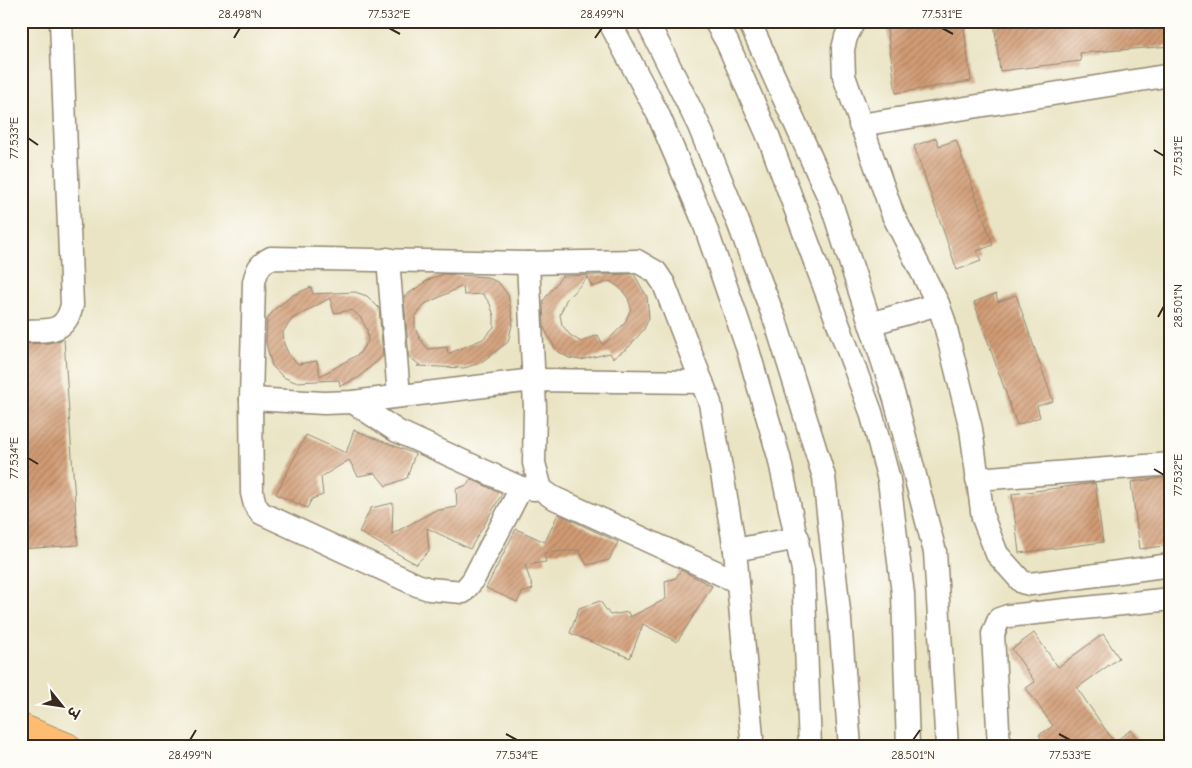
<svg xmlns="http://www.w3.org/2000/svg" width="1192" height="768" viewBox="0 0 1192 768" font-family="'Comic Neue','Playpen Sans Deva',sans-serif">
<style>
.building{fill:url(#building-hatch);fill-rule:evenodd}
.lines{fill:none;stroke-linecap:round;stroke-linejoin:round}
.minor-casing{stroke:#928771;stroke-width:25}
.major-casing{stroke:#928771;stroke-width:30}
.minor{stroke:#fff;stroke-width:22}
.major{stroke:#fdbc70;stroke-width:28}
.ticks{fill:none;stroke:#3b2a1e;stroke-width:2}
.neatline{fill:none;stroke:#3b2a1e;stroke-width:2}
.ticks-label{font-size:12px;text-anchor:middle;fill:#3b2a1e}
</style>
<defs>
<pattern id="building-hatch" width="6" height="6" patternUnits="userSpaceOnUse" patternTransform="scale(1.25)"><rect width="6" height="6" fill="#d19b74"/><path d="M-1 1l2-2M0 6l6-6M5 7l2-2" fill="none" stroke="#ab7f5f"/></pattern>
</defs>
<rect width="100%" height="100%" fill="#fdfcf7"/>
<filter id="ink" filterUnits="userSpaceOnUse"><feTurbulence type="fractalNoise" baseFrequency=".02" numOctaves="2"/><feDisplacementMap in="SourceGraphic" scale="10" xChannelSelector="R" yChannelSelector="G"/><feConvolveMatrix kernelMatrix="1 2 1 2 8 2 1 2 1" color-interpolation-filters="sRGB"/></filter>
<filter id="wash" filterUnits="userSpaceOnUse"><feTurbulence type="fractalNoise" baseFrequency=".0096" numOctaves="4" result="noise"/><feDisplacementMap in="SourceGraphic" scale="20" xChannelSelector="R" yChannelSelector="G"/><feGaussianBlur stdDeviation="1.12" result="paint"/><feColorMatrix in="noise" values="0 0 0 0 0 0 0 0 0 0 0 0 0 0 0 0 0 1.4 0 .05"/><feComposite in="paint" operator="in"/></filter>
<g filter="url(#wash)">
<rect width="100%" height="100%" fill="#eae4c4"/>
<g id="blocks">
<g class="building">
<polygon points="886,21 963,21 971,81 896,93"/>
<polygon points="994,21 1171,21 1171,46 1080,53 1081,61 1000,71"/>
<polygon points="936,138 939,146 956,140 993,245 977,251 981,261 957,270 914,146"/>
<path d="M443,274L487,277L499,283L508,295L513,321L508,342L480,363L464,368L417,366L420,365L409,357L404,297L428,280ZM463,286L464,295L483,294L490,304L494,316V327L483,339L448,354L447,347L428,349L420,339L415,328V317L425,304Z"/>
<path d="M634,274L647,297L649,318L644,329L629,347L613,358L610,353L581,360L569,358L556,350L544,328L543,301L562,276ZM588,277L592,287L610,281L620,288L628,298L631,308L625,323L603,345L598,335L581,342L570,335L562,325L560,315L566,300Z"/>
<path d="M311,287L313,294L355,292L367,296L379,308L383,356L358,378L340,386L339,380L295,382L283,377L272,366L266,343L267,319L275,309L293,295ZM330,298L334,313L352,310L361,318L367,330L368,341L359,354L320,376L317,361L298,364L289,355L284,344L283,332L292,319Z"/>
<polygon points="996,294 998,302 1016,295 1053,401 1037,406 1040,417 1017,425 974,302"/>
<polygon points="64,339 78,545 21,549 21,344 49,343"/>
<polygon points="354,430 415,454 407,478 386,486 375,473 358,476 349,460 321,477 323,495 312,499 307,508 276,494 306,435 346,453"/>
<polygon points="1171,477 1171,545 1140,549 1131,482"/>
<polygon points="471,479 502,494 470,549 427,528 429,551 416,564 359,532 371,508 393,503 392,534 434,511 457,507 456,489 467,485"/>
<polygon points="1095,483 1103,542 1019,553 1012,494"/>
<polygon points="558,514 618,542 609,560 587,565 579,550 544,553 546,562 525,565 533,589 522,593 517,602 486,588 516,529 545,542"/>
<polygon points="681,570 712,586 677,642 643,624 630,658 570,633 579,608 600,601 610,615 628,612 630,617 666,599 665,581 676,578"/>
<polygon points="1034,633 1058,667 1103,634 1119,658 1077,688 1114,742 1131,730 1143,747 1047,747 1039,735 1053,726 1026,688 1035,682 1012,649"/>
</g>
</g>
</g>
<g filter="url(#ink)">
<use href="#blocks" fill-opacity="0" stroke="#928771" stroke-width="1"/>
<g class="lines">
<g class="minor-casing">
<g id="minor">
<polyline points="609,21 658,114 703,220 748,350 779,457 803,570 810,747"/>
<polyline points="647,21 699,126 738,222 776,323 824,477 840,620 850,747"/>
<polyline points="715,21 727,42 769,138 871,412 889,480 903,594 908,747"/>
<polyline points="749,21 830,200 895,399 935,552 947,747"/>
<polyline points="854,21 846,37 843,49 844,76 893,215 938,304 944,321 971,429 983,518 997,554 1022,582 1030,584 1171,565"/>
<polyline points="860,125 1171,75"/>
<polyline points="388,259 399,396"/>
<polyline points="528,263 535,408 534,463 541,489 552,497 738,582"/>
<polyline points="870,324 938,304"/>
<path d="M21,331C47,330 65,335 72,305L61,21"/>
<polyline points="251,399 324,403 353,402 533,380 702,382"/>
<polyline points="353,402 397,431 521,488 535,489"/>
<polyline points="977,479 1171,464"/>
<path d="M521,488L473,580L463,592L429,589L417,585L261,513L255,505L252,493L251,399L254,282C257,270 259,264 271,258L528,263L637,261L656,272L664,284L710,403L735,550L752,737"/>
<polyline points="735,550 798,538"/>
<polyline points="999,747 993,634 999,619 1008,616 1171,599"/>
</g>
</g>
<g class="major-casing">
<polyline id="major" points="21,728 67,747"/>
</g>
<use href="#minor" class="minor"/>
<use href="#major" class="major"/>
</g>
</g>
<path class="ticks" d="M389,28L400,34M942,28L953,34M234,38L240,28M595,38L602,28M28,138L38,145M1154,150L1164,156M1158,317L1164,306M28,458L38,464M1154,469L1164,475M506,734L517,740M1059,734L1070,740M190,740L196,730M913,740L920,730"/>
<rect width="1192" height="768" fill="none" stroke="#fdfcf7" stroke-width="55"/>
<g transform="translate(62 706) rotate(120)" stroke="#fdfcf7" stroke-width="4" paint-order="stroke">
<path d="M0-4L9 19L0 12L-9 19Z" fill="#3b2a1e"/>
<text y="-8" font-size="14" font-weight="bold" text-anchor="middle" fill="#3b2a1e">उ</text>
</g>
<rect x="28" y="28" width="1136" height="712" class="neatline"/>
<g class="ticks-label">
<text x="240" y="18">28.498°N</text>
<text x="389" y="18">77.532°E</text>
<text x="602" y="18">28.499°N</text>
<text x="942" y="18">77.531°E</text>
<text transform="translate(14 138) rotate(-90)" y="4">77.533°E</text>
<text transform="translate(1178 156) rotate(-90)" y="4">77.531°E</text>
<text transform="translate(1178 306) rotate(-90)" y="4">28.501°N</text>
<text transform="translate(14 458) rotate(-90)" y="4">77.534°E</text>
<text transform="translate(1178 475) rotate(-90)" y="4">77.532°E</text>
<text x="190" y="759">28.499°N</text>
<text x="517" y="759">77.534°E</text>
<text x="913" y="759">28.501°N</text>
<text x="1070" y="759">77.533°E</text>
</g>
</svg>
